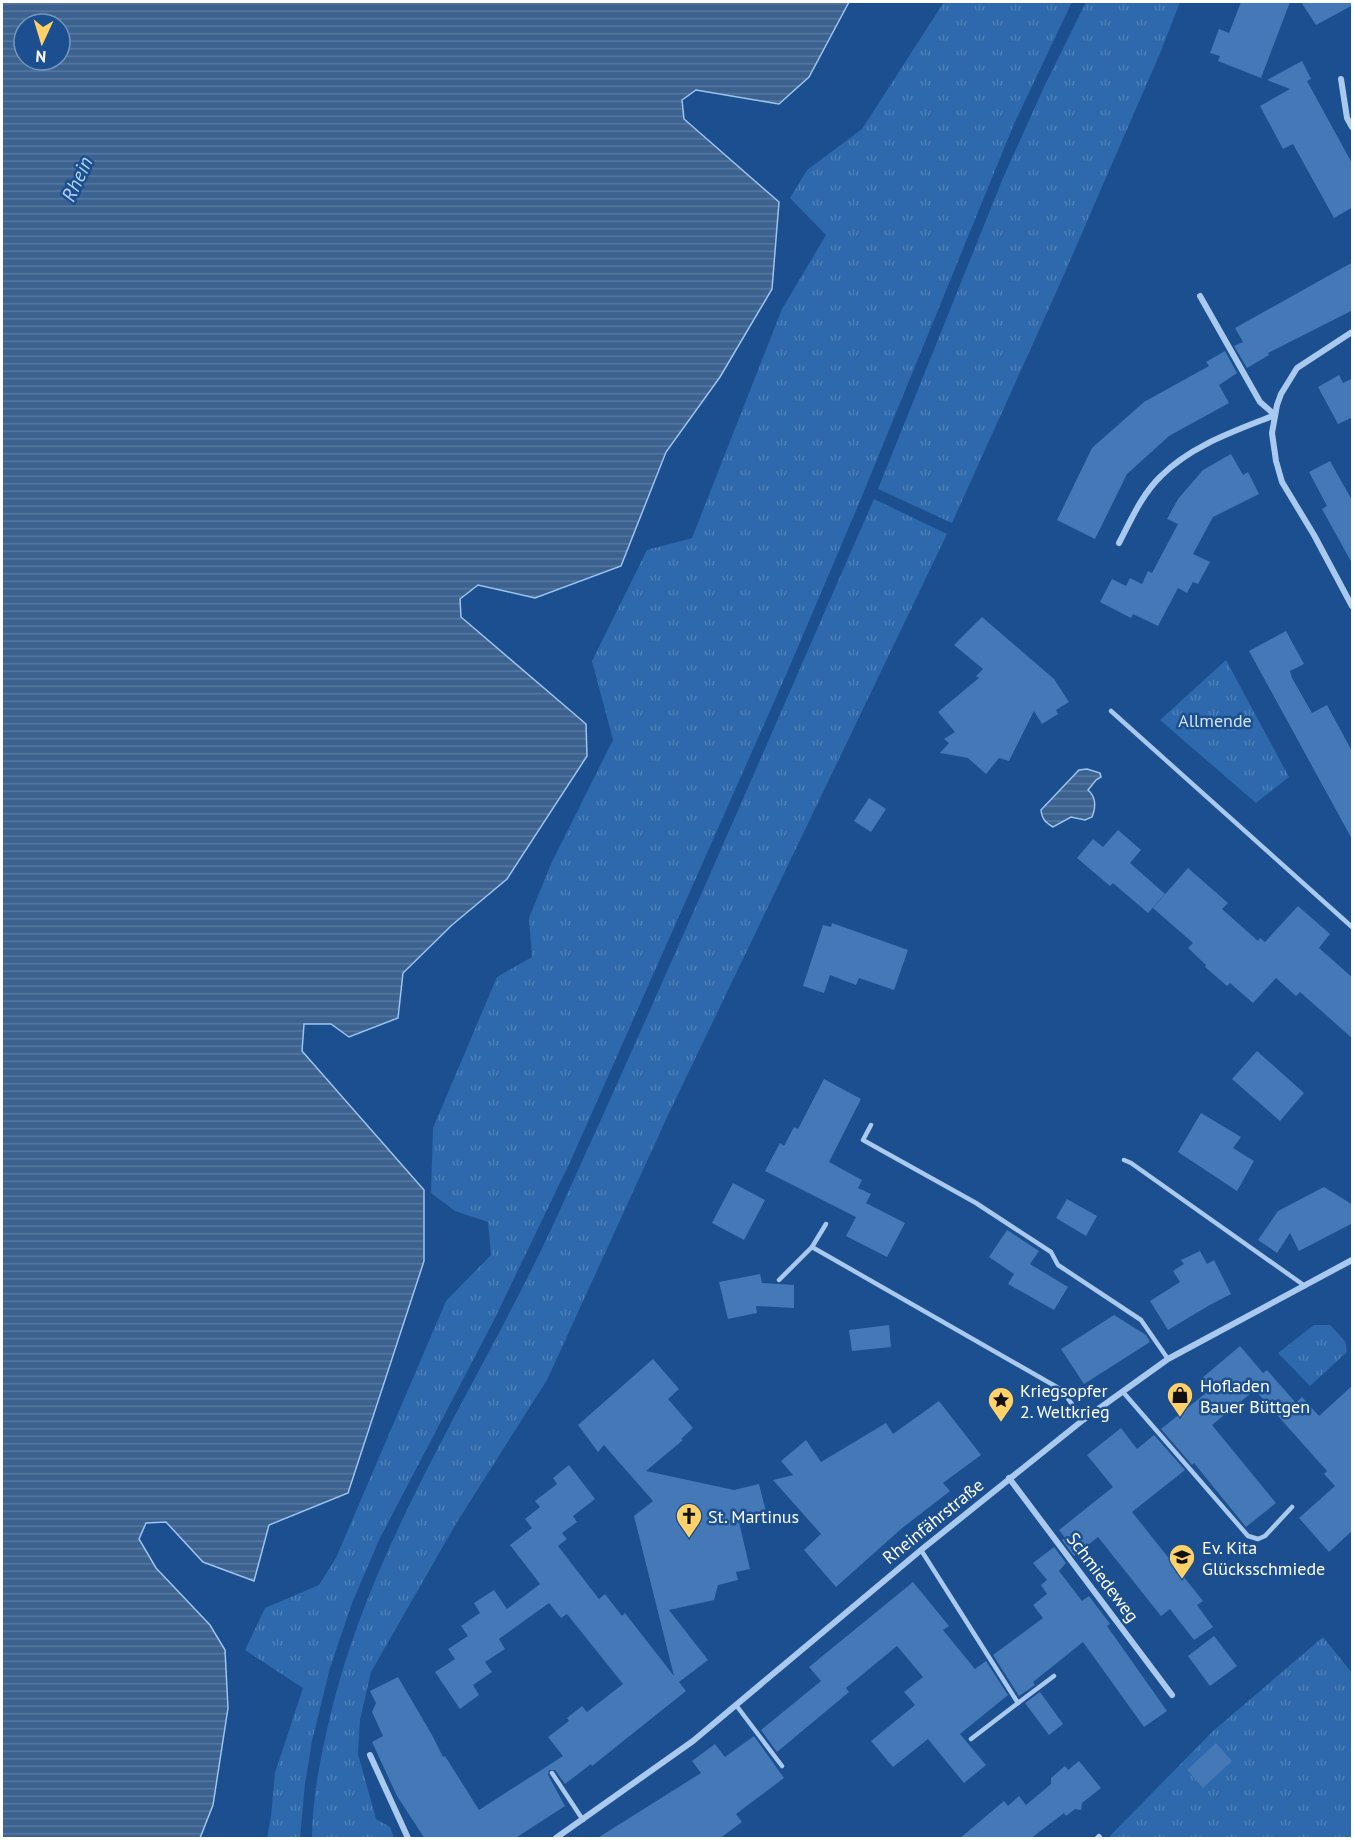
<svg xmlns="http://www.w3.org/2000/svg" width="1354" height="1840" viewBox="0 0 1354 1840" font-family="'PT Sans',sans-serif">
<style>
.grass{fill:url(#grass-tufts)}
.water{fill:url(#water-rules);stroke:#9cc4f0;stroke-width:1.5;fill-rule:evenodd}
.building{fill:#4478b7}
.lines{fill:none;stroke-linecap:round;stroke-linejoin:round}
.lane{stroke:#a9c9ee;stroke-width:4.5}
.street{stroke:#a9c9ee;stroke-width:6}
.labels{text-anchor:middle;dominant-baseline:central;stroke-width:5;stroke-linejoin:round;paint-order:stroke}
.park-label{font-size:18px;fill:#cfe3fa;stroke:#1b4f8f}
.poi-label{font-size:18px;fill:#fff;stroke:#1b4f8f;text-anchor:start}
.street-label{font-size:18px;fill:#fff;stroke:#1b4f8f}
.water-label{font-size:20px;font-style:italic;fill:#b5d3f5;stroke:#1b4f8f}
</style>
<defs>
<pattern id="grass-tufts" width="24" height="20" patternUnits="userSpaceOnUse" patternTransform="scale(1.5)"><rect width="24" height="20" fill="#2e69ad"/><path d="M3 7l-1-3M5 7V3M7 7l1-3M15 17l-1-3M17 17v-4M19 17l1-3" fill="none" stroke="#4d80b9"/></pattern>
<pattern id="water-rules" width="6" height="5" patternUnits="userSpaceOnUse" patternTransform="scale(1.5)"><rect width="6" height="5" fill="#3c6290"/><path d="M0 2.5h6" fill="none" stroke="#597aa1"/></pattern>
</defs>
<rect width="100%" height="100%" fill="#1b4f8f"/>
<g class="grass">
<polygon points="944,2 1072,2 1014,124 860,501 789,668 571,1160 494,1320 379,1540 352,1603 330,1668 312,1741 305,1784 300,1838 267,1838 271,1816 275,1773 303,1688 245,1650 265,1608 319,1585 336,1558 446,1301 491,1255 488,1222 455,1211 431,1193 433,1128 497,977 532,957 529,918 551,864 613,740 592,661 647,550 692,538 782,309 826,235 790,198 807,170 862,129"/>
<polygon points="1086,2 1180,2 1161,51 1059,286 952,523 878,489 1003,178 1044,87"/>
<path d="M874,499L947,534L669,1113L547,1380L457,1522L371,1672L360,1720L358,1754L376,1819L390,1827L394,1838H312C312,1802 319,1765 327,1730C367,1547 476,1391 554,1223C664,983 768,741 874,499Z"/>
<polygon points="1226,660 1289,777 1256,803 1160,720"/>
<polygon points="1314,1325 1330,1325 1345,1341 1347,1352 1310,1386 1278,1353"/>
<polygon points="1323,1637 1352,1673 1352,1838 1108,1838 1212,1732"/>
</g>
<g class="water">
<path d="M2,2H849L809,77L779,104L696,90L682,100L684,119L779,202L772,289L720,377L666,452L621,566L535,598L478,585L460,599L461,617L586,724L587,756L507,879L452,925L403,973L398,1018L349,1037L331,1024H304L302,1051L424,1190V1261L348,1493L269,1525L254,1581L203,1562L166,1522L146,1523L139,1539L156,1568L210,1625L225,1650L228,1708L213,1805L200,1838H2ZM24,24H60V60H24Z"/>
<path d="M1087,769L1100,773L1101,777L1096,780L1088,790C1096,797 1096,807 1092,817L1085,820L1071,817L1053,827C1045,822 1042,819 1041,810L1079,770Z"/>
</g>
<g class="building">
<polygon points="1241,2 1290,2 1261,78 1218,61 1220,56 1210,53 1219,29 1229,33"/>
<polygon points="1301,2 1353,2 1353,5 1316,25"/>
<polygon points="1302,61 1311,79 1307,81 1353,165 1353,207 1334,218 1293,144 1283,149 1260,106 1290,89 1267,80"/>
<polygon points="1353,262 1353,310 1268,353 1269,355 1247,368 1234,346 1243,342 1235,328"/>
<polygon points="1225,351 1237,373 1219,385 1229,403 1169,436 1127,474 1095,539 1057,520 1092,448 1144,402 1209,366 1206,362"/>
<polygon points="1339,375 1343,383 1353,378 1353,417 1338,424 1318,387"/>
<polygon points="1231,454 1243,475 1248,472 1259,494 1213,517 1193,554 1210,562 1198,584 1193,582 1187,593 1178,588 1158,626 1133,614 1131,618 1100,602 1112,579 1126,586 1130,578 1142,584 1148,571 1152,573 1178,524 1167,519 1178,499 1203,470"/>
<polygon points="1330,461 1353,502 1353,565 1322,509 1327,506 1309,472"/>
<polygon points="982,617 1054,679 1069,702 1056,710 1058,714 1042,724 1034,711 1009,761 999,758 986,774 968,758 940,753 949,743 944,739 955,732 938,712 979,678 976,676 983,669 954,645"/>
<polygon points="1286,631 1304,664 1290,671 1292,678 1312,713 1327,705 1353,753 1353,841 1249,651"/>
<polygon points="869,798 886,809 871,832 854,821"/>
<polygon points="1118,830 1141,850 1130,863 1165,894 1148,913 1113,883 1110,886 1077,858 1093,839 1103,847"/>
<polygon points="1188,868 1228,903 1222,909 1258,941 1260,938 1265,942 1298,906 1330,934 1319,948 1353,978 1353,1039 1300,992 1296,996 1276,978 1253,1003 1230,983 1227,986 1205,967 1206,965 1188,948 1193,943 1153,908"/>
<polygon points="832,923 908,950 894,990 859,978 856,985 830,975 824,993 803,986 823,925 831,927"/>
<polygon points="1257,1051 1304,1093 1280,1121 1232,1079"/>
<polygon points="824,1079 861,1099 829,1162 862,1180 858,1188 871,1194 866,1203 905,1223 887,1257 846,1236 856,1217 765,1171 780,1143 784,1146 794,1127 798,1129"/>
<polygon points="1201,1113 1241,1137 1233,1148 1254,1161 1237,1191 1178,1152"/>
<polygon points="733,1183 765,1200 744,1240 712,1223"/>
<polygon points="1324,1187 1353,1205 1353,1223 1299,1251 1290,1233 1277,1253 1258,1240 1278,1211"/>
<polygon points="1067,1199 1097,1216 1086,1236 1056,1218"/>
<polygon points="1007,1230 1039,1251 1030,1264 1068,1287 1054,1310 1008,1284 1014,1274 989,1257"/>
<polygon points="1200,1251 1207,1264 1214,1260 1231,1294 1208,1306 1168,1330 1150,1301 1180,1282 1173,1271 1184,1264 1181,1260"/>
<polygon points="760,1274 762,1283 794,1285 794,1308 756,1306 757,1313 728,1319 719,1282"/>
<polygon points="1114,1315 1146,1335 1150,1342 1084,1384 1061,1349"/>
<polygon points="889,1325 891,1347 852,1351 849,1330"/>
<polygon points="1240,1346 1263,1373 1267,1370 1296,1403 1302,1397 1319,1416 1353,1385 1353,1530 1329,1552 1299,1518 1335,1486 1324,1474 1327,1471 1255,1390 1212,1425 1276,1503 1246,1527 1194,1463 1192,1465 1161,1429 1211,1389 1202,1378"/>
<polygon points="653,1359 679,1389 668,1399 693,1428 681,1439 683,1440 646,1471 734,1490 759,1484 767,1516 739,1522 750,1569 736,1572 738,1580 718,1585 714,1600 669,1610 708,1660 679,1682 686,1691 592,1766 591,1764 565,1784 555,1770 549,1770 548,1775 565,1806 514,1839 425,1839 397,1796 372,1742 383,1736 372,1712 376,1703 370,1691 398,1677 432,1735 443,1757 445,1756 479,1810 563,1756 548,1737 569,1721 567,1718 582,1706 587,1712 623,1684 567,1614 561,1618 549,1603 499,1639 505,1649 485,1662 492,1672 473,1685 479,1695 460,1709 435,1672 455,1659 448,1649 468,1636 461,1626 480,1613 474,1603 494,1590 507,1609 540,1584 510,1545 532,1528 525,1519 540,1507 535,1501 557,1484 553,1478 569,1465 595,1499 573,1516 577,1522 562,1533 567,1539 558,1546 599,1599 605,1594 622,1616 625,1613 674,1676 634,1516 653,1501 604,1445 598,1452 578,1425"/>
<polygon points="939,1401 981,1455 943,1483 950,1491 901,1529 836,1587 804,1550 821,1534 773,1480 793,1475 781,1461 806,1440 821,1462 886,1423 893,1434"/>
<polygon points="1121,1428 1137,1449 1154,1435 1185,1470 1132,1512 1203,1601 1197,1605 1213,1627 1194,1640 1170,1609 1161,1616 1098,1537 1074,1556 1062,1540 1065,1538 1059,1530 1113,1487 1087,1455"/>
<polygon points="1054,1547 1066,1563 1059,1571 1082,1601 1089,1596 1110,1624 1107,1626 1167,1711 1144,1727 1083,1642 1033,1682 1035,1685 1019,1696 993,1655 1043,1618 1033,1605 1047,1594 1041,1585 1047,1580 1033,1563"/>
<polygon points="913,1582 949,1626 943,1630 975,1669 986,1661 1008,1695 960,1734 986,1765 964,1783 928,1739 893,1767 871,1741 915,1705 904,1692 923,1677 897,1646 846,1688 849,1692 777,1752 761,1730 821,1681 809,1667"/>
<polygon points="1214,1636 1237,1666 1210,1686 1188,1656"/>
<polygon points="1040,1692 1063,1724 1049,1735 1025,1703"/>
<polygon points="754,1736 784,1778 736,1814 742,1822 719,1839 596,1839 701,1773 692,1761 715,1744 725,1757"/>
<polygon points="1216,1743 1232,1761 1203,1788 1187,1770"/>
<polygon points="1079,1761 1101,1788 1082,1803 1081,1810 1075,1809 1066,1816 1064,1813 1030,1839 959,1839 1004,1801 1008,1806 1019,1796 1026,1805 1051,1784 1051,1778 1065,1766 1068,1770"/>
</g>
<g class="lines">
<g class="lane">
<polyline points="1111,711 1352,927"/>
<polyline points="871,1125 863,1140 976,1203 1051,1252 1058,1265 1141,1320 1168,1359"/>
<polyline points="1124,1160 1131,1163 1305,1286"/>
<polyline points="812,1247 826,1224"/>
<polyline points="779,1280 812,1247 1062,1390 1083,1420"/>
<polyline points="1123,1392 1248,1536 1258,1539 1265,1536 1292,1507"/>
<polyline points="921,1550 1018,1703 971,1739"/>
<polyline points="1018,1703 1054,1676"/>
<polyline points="736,1705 782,1766"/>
<polyline points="552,1773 583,1820"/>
</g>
<g class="street">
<polyline points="1341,79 1347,118 1352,127"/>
<polyline points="1352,332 1297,368 1281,394 1277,405 1272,433 1276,461 1282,482 1314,535 1352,606"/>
<path d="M1119,543C1131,520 1142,494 1161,476C1192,445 1235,431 1275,415L1260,402L1200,296"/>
<polyline points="1009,1478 1172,1695"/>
<polyline points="370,1755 408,1838"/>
<polyline points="556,1838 693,1741 921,1550 1083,1420 1168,1359 1352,1260"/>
<polyline points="1098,1838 1099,1837"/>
</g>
</g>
<defs>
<g id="shop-pin" transform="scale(1.35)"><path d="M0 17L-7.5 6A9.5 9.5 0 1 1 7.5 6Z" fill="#ffd166" stroke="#1b4f8f"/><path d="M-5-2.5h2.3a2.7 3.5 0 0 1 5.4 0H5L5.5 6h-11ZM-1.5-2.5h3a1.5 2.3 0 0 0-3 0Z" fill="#111"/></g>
<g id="sight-pin" transform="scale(1.35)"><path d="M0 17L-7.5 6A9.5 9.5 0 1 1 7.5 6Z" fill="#ffd166" stroke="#1b4f8f"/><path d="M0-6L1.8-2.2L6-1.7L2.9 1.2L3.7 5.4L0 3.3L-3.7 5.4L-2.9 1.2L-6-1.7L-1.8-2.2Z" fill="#111"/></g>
<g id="church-pin" transform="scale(1.35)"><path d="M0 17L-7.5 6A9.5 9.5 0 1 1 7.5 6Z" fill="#ffd166" stroke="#1b4f8f"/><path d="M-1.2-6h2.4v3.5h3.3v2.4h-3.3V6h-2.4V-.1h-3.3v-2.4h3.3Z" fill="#111"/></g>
<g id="school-pin" transform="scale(1.35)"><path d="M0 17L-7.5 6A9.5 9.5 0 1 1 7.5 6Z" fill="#ffd166" stroke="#1b4f8f"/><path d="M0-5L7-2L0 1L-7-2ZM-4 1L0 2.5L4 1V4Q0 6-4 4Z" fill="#111"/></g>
</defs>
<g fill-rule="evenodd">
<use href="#shop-pin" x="1180" y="1395"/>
<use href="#sight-pin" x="1001" y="1400"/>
<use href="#church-pin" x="689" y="1516"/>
<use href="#school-pin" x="1182" y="1557"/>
</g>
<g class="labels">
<g class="park-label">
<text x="1215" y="720">Allmende</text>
</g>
<g class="poi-label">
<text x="1200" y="1385">Hofladen<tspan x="1200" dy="21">Bauer Büttgen</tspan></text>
<text x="1020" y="1390">Kriegsopfer<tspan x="1020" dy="21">2. Weltkrieg</tspan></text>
<text x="708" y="1516">St. Martinus</text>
<text x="1202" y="1547">Ev. Kita<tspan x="1202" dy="21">Glücksschmiede</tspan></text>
</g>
<g class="street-label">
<text transform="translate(933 1521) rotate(-39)">Rheinfährstraße</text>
<text transform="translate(1103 1577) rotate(53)">Schmiedeweg</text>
</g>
<g class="water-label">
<text transform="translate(77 179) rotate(-65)">Rhein</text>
</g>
</g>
<rect width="1354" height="1840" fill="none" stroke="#ffffff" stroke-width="6"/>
<g transform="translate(42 42) rotate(184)"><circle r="28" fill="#1b4f8f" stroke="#7695bc" stroke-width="1.5"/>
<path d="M0-4.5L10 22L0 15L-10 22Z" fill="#ffd166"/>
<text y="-9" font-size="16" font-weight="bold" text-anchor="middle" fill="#ffffff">N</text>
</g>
</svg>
